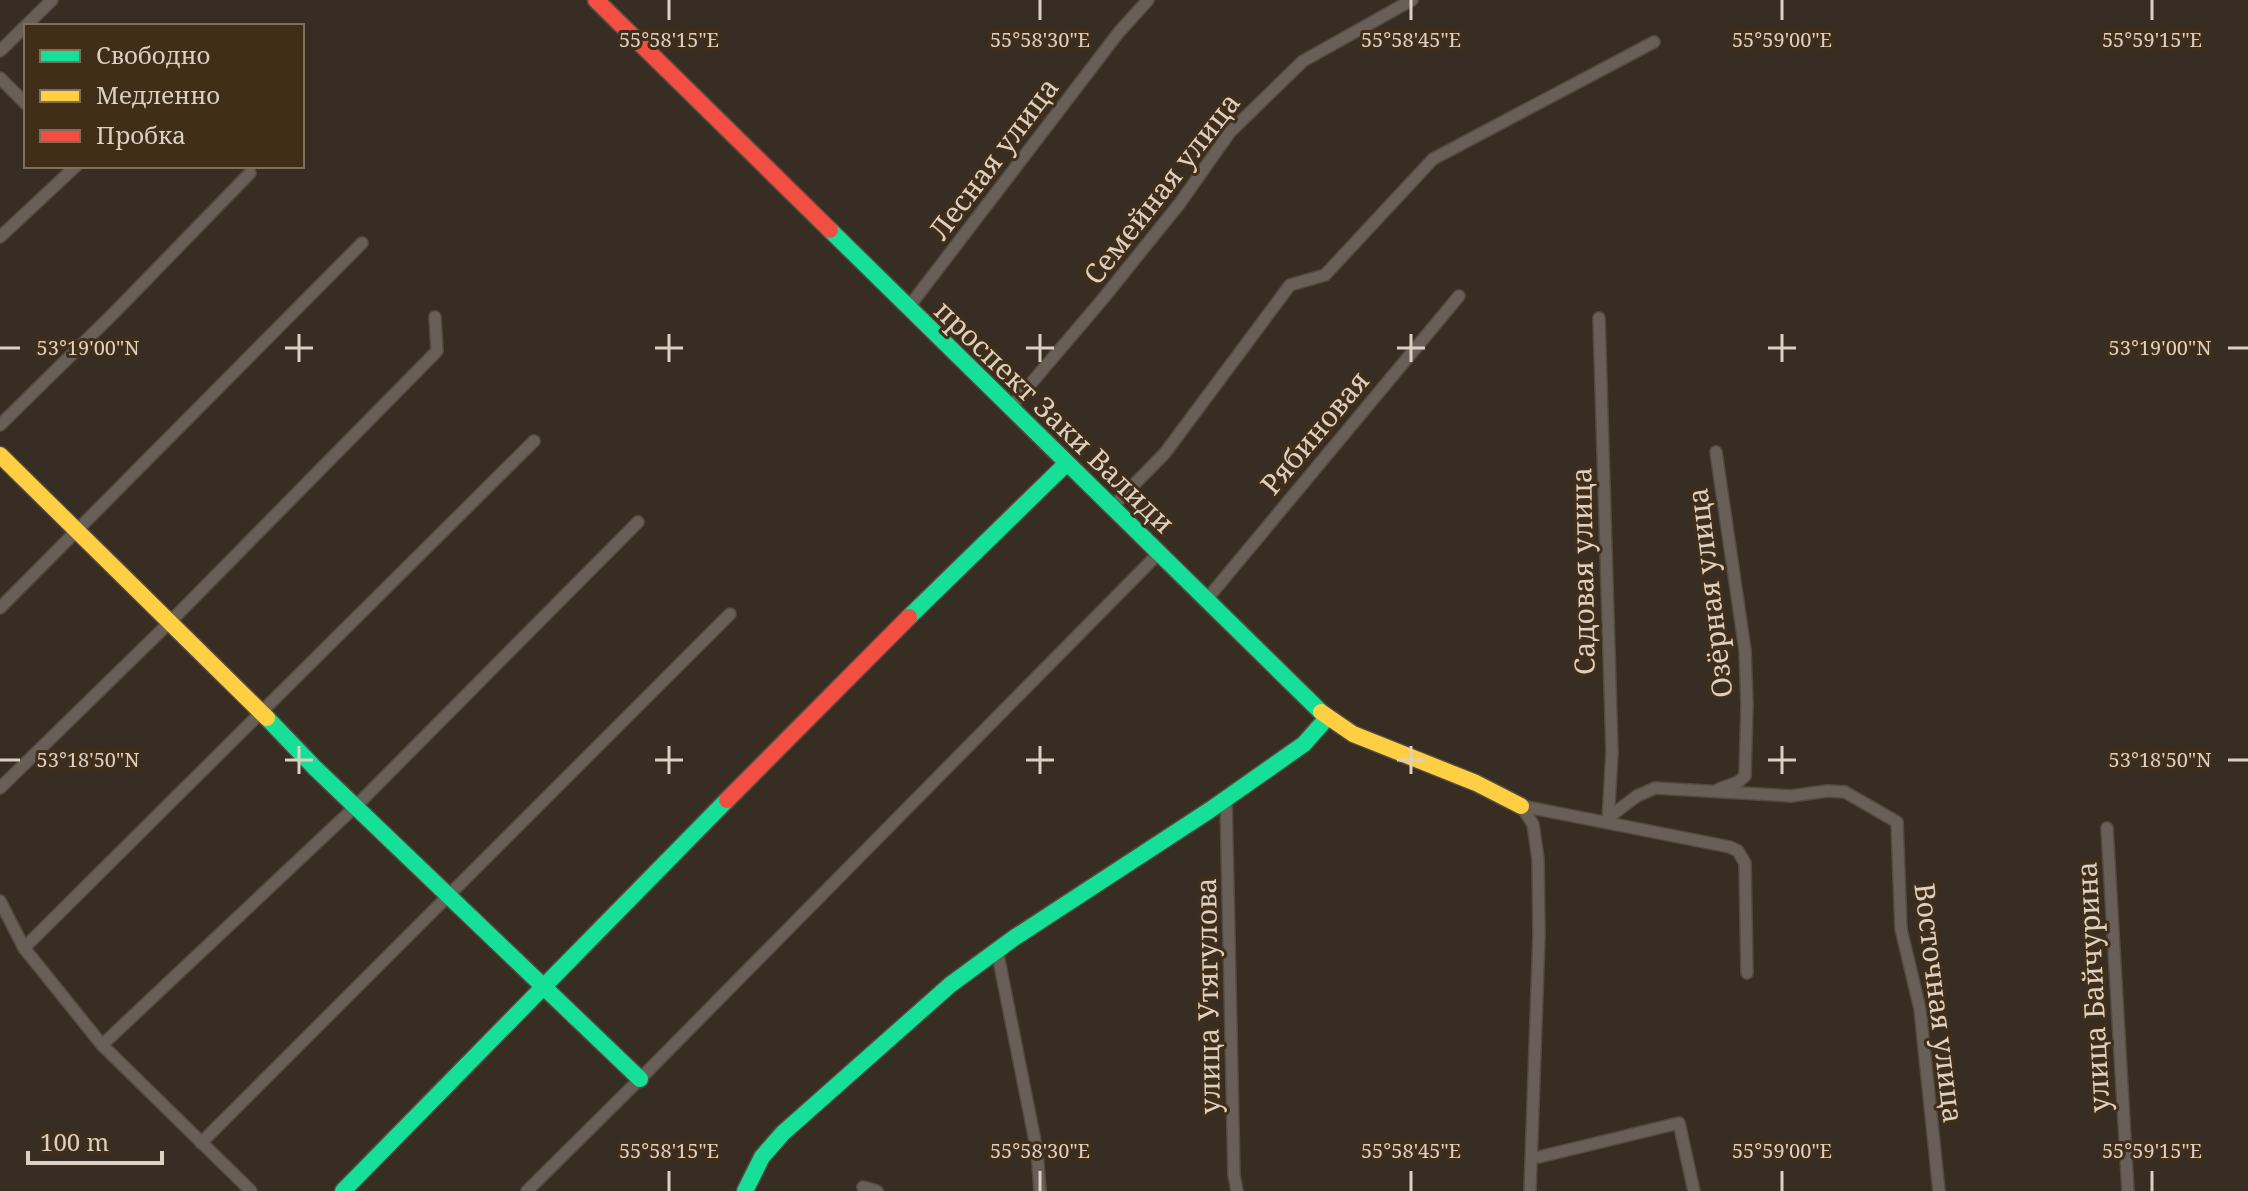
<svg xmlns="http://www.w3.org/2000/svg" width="2248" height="1191" viewBox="0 0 2248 1191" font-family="'Noto Serif',serif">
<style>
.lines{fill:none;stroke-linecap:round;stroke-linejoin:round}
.street-casing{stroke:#534a40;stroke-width:14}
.fast-casing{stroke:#534a40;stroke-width:19}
.slow-casing{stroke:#534a40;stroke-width:19}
.jam-casing{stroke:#534a40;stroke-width:19}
.street{stroke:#686058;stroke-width:11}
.fast{stroke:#16e098;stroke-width:16}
.slow{stroke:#ffcf43;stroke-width:16}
.jam{stroke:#f24e42;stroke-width:16}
.ticks{fill:none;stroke:#dcd0c3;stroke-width:3}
.labels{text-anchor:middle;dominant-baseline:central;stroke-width:6;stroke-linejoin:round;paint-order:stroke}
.street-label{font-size:28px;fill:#dcd0c3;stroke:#412e19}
.ticks-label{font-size:20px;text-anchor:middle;fill:#dcd0c3;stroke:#412e19;stroke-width:6;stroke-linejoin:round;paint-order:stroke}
</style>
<rect width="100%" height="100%" fill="#382d22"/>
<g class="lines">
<g class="street-casing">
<g id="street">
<polyline points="0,51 52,0"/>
<polyline points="0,78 26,104"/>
<polyline points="0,237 76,166"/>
<polyline points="908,308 1119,32 1148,0"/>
<polyline points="1599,318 1612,752 1608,822"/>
<polyline points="1010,408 1102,300 1180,203 1230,132 1303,61 1412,0"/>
<polyline points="0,425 114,313 250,173"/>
<polyline points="1716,452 1745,650 1747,705 1745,776 1738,782 1719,789"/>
<polyline points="1112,507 1165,453 1290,285 1325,275 1433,159 1654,42"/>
<polyline points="1207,599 1459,296"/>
<polyline points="0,608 362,243"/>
<polyline points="0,788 170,622 437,351 435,317"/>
<polyline points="1226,799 1234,1175 1237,1191"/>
<polyline points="1521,806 1533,824 1538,859 1539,935 1530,1191"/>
<polyline points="1522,806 1730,847 1738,851 1745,863 1747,973"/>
<polyline points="1609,817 1637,796 1655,788 1791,796 1827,791 1845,792 1897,822 1901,929 1920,1009 1939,1191"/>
<polyline points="2107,828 2128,1191"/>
<polyline points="0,901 24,948 102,1045 251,1191"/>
<polyline points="24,948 534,441"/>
<polyline points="997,950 1037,1151 1040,1191"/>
<polyline points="102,1045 356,806 638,522"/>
<polyline points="201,1143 730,614"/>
<polyline points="1539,1157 1679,1123 1694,1191"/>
<polyline points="863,1187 877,1191"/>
<polyline points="527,1191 640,1079 1159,553"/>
</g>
</g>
<g class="fast-casing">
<g id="fast">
<polyline points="830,230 1321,712"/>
<polyline points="909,617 1067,463"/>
<polyline points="267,718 315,768 640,1079"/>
<polyline points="343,1191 727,800"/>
<polyline points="745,1191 762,1157 783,1133 950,985 1014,938 1210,810 1304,744 1327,718"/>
</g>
</g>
<g class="slow-casing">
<g id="slow">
<polyline points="0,455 267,718"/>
<polyline points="1321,712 1353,734 1476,783 1521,806"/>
</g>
</g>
<g class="jam-casing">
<g id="jam">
<polyline points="596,0 830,230"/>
<polyline points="727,800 909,617"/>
</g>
</g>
<use href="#street" class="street"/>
<use href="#fast" class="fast"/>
<use href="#slow" class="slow"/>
<use href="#jam" class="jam"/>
</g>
<path class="ticks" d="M669,0V20M1040,0V20M1411,0V20M1782,0V20M2152,0V20M299,334V362M669,334V362M1040,334V362M1411,334V362M1782,334V362M0,348H20M285,348H313M655,348H683M1026,348H1054M1397,348H1425M1768,348H1796M2228,348H2248M299,746V774M669,746V774M1040,746V774M1411,746V774M1782,746V774M0,760H20M285,760H313M655,760H683M1026,760H1054M1397,760H1425M1768,760H1796M2228,760H2248M669,1171V1191M1040,1171V1191M1411,1171V1191M1782,1171V1191M2152,1171V1191"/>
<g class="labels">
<g class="street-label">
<text transform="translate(993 158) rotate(-53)">Лесная улица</text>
<text transform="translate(1161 188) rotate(-52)">Семейная улица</text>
<text transform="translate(1055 416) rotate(44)">проспект Заки Валиди</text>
<text transform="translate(1314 432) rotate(-50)">Рябиновая</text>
<text transform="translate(1582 571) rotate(-91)">Садовая улица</text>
<text transform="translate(1709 593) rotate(-97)">Озёрная улица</text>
<text transform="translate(2092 987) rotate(-93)">улица Байчурина</text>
<text transform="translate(1207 996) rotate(-91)">улица Утягулова</text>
<text transform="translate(1940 1003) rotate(83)">Восточная улица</text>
</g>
</g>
<g class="ticks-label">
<text x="669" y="47">55°58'15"E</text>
<text x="1040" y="47">55°58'30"E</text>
<text x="1411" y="47">55°58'45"E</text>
<text x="1782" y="47">55°59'00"E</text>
<text x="2152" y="47">55°59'15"E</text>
<text x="88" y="355">53°19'00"N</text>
<text x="2160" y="355">53°19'00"N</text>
<text x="88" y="767">53°18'50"N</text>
<text x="2160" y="767">53°18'50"N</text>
<text x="669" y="1158">55°58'15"E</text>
<text x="1040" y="1158">55°58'30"E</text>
<text x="1411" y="1158">55°58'45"E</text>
<text x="1782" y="1158">55°59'00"E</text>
<text x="2152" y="1158">55°59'15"E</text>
</g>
<rect x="24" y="24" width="280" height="144" fill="#412e19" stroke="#7f6f5d" stroke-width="2"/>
<rect x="40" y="50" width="40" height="12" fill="#16e098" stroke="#7f6f5d" stroke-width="2"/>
<text x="96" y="64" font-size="24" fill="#dcd0c3">Свободно</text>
<rect x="40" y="90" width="40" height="12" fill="#ffcf43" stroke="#7f6f5d" stroke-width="2"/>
<text x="96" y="104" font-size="24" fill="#dcd0c3">Медленно</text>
<rect x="40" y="130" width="40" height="12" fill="#f24e42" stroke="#7f6f5d" stroke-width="2"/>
<text x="96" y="144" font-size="24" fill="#dcd0c3">Пробка</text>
<path d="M28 1151v12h134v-12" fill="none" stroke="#dcd0c3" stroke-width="4"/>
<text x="40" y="1151" font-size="24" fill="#dcd0c3" stroke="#412e19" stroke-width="6" paint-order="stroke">100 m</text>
</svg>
